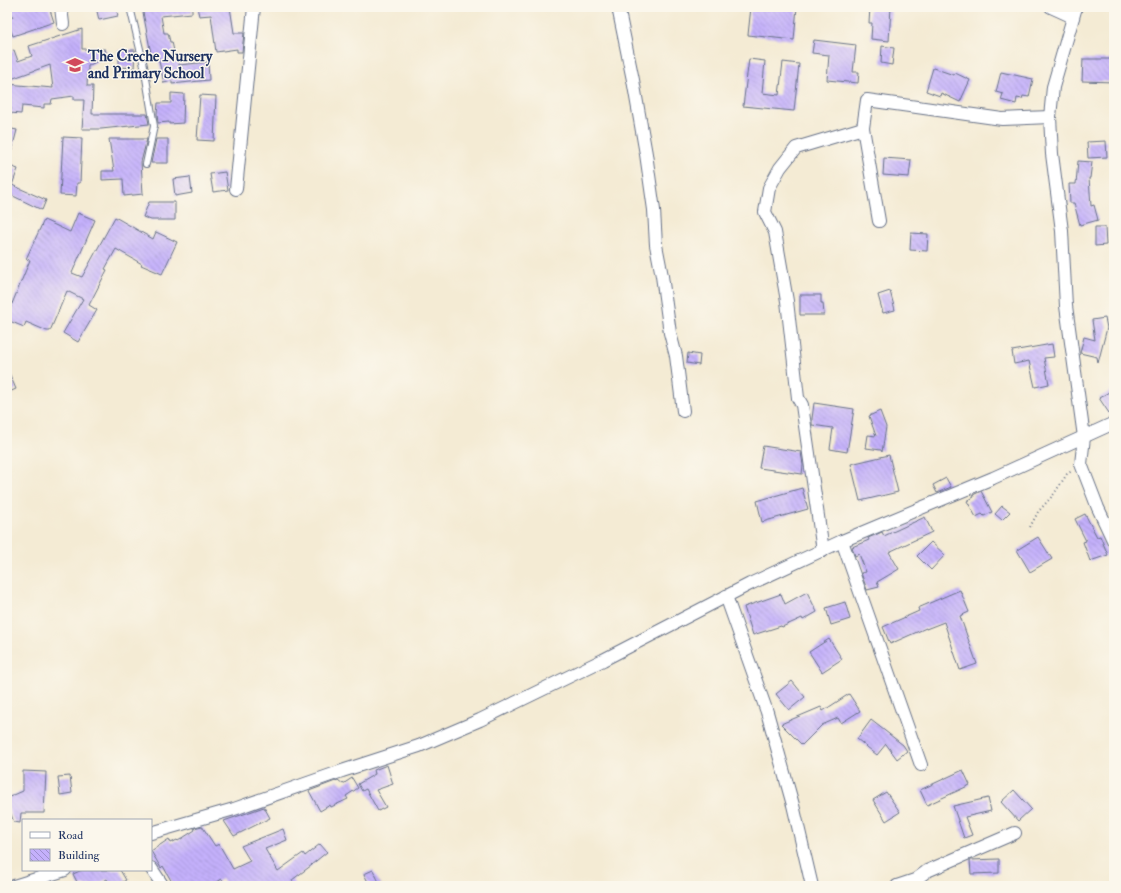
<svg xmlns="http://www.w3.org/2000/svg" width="1121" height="893" viewBox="0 0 1121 893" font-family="'IM FELL Double Pica',serif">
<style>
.building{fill:url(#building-back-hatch)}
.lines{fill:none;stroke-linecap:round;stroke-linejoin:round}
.service-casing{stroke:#677187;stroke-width:8}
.minor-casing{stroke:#677187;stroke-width:14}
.path{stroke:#677187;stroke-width:2;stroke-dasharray:1 3;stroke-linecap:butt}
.service{stroke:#fff;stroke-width:6}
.minor{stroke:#fff;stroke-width:12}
.labels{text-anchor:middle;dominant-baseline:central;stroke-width:3;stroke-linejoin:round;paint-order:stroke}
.poi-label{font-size:15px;font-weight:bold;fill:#1b2f5e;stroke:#fbf7ec;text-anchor:start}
</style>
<defs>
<pattern id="building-back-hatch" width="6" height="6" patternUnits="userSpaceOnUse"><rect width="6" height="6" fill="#c4b0fb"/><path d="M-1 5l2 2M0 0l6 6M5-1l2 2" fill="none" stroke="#9e90ce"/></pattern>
</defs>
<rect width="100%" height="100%" fill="#fbf7ec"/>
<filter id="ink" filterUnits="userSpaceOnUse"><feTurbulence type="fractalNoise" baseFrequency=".025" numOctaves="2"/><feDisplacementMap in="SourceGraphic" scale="8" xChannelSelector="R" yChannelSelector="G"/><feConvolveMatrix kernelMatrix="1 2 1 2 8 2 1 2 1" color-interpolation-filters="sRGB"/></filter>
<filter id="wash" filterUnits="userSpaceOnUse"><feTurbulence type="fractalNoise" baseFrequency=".012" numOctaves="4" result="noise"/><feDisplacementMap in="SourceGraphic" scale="16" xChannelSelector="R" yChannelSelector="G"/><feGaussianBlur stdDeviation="0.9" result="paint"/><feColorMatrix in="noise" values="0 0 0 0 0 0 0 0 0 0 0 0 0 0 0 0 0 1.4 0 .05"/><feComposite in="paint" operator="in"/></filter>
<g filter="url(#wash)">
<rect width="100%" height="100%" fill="#f4ebd4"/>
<g id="blocks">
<g class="building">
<polygon points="7,7 49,7 54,22 13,36 7,20 13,17"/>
<polygon points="96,7 116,7 118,16 99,20"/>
<polygon points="142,7 192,7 192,13 161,16 164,33 168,33 170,42 172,42 176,60 178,60 179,65 208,62 209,80 172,84 172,81 164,83 158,57 152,59"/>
<polygon points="197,7 230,7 234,33 244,33 242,52 237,52 237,49 216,52 211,15 199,16"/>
<polygon points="751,7 797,7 794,40 748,35"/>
<polygon points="870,7 891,7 889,41 871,39 872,23 869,23"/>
<polygon points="82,29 82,49 105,49 107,56 88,66 87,86 93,86 92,114 147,114 149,124 101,129 82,129 84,100 74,100 74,96 52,99 51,104 44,104 44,108 22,106 21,114 10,113 11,108 7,108 7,84 53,88 50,65 11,79 7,67 7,52 14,50 18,61 32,56 29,46"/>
<polygon points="814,40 856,45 853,72 859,72 858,83 827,80 829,55 812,53"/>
<polygon points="882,46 894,48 892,65 881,63"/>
<polygon points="119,50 135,50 134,68 119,67"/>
<polygon points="749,59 765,61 762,93 779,95 783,62 799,64 794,111 743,106"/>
<polygon points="1083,59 1114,59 1114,82 1082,81"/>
<polygon points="933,68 954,75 955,73 970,80 960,102 941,93 940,96 926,91"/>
<polygon points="1001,72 1033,79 1029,97 1023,96 1022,99 1017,98 1016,104 1001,100 1003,94 996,92"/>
<polygon points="171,93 184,94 183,123 169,124 169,122 158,123 157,114 158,103 171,103"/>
<polygon points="200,95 216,96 214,141 197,140"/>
<polygon points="7,128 17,130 10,157 7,156"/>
<polygon points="63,137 82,138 80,183 77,183 76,196 60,195"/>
<polygon points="109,139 147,139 141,162 143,194 124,196 123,179 102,180 102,171 114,171"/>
<polygon points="156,139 168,139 168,163 151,163"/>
<polygon points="1106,141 1107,157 1088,158 1087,142"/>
<polygon points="884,158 911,160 909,177 883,175"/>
<polygon points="1078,161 1092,162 1090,178 1089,178 1091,206 1094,205 1098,220 1080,225 1074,203 1070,203 1069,184 1076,184"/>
<polygon points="7,165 18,169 12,185 46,200 42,210 9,194 7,197"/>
<polygon points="225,172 228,190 213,192 210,174"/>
<polygon points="190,177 192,193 175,196 173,179"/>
<polygon points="149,202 175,202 175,220 151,220 143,217"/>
<polygon points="78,213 95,220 72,273 82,277 115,217 153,239 156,232 177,242 162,274 141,265 142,264 116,249 105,269 107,270 89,305 97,310 78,342 63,333 83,299 67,291 50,331 47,331 26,322 24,327 7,320 7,316 30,260 26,259 44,220 70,232"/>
<polygon points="1095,227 1105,227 1106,245 1095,246"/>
<polygon points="911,233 928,234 927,251 910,250"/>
<polygon points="890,291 895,310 883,313 878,295"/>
<polygon points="800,295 821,295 821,303 823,303 824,315 800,315"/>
<polygon points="1105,318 1107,328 1098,363 1097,357 1080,353 1084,337 1095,340 1092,320"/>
<polygon points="1052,344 1054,357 1044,358 1049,384 1035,387 1029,361 1014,364 1012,351"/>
<polygon points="688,353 700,355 699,365 687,363"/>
<polygon points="7,368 16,389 7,393"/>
<polygon points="1114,389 1114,416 1111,416 1099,398"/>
<polygon points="814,403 854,409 847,452 830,449 833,428 812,425 812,419"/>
<polygon points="880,411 886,427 882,452 881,450 866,448 868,435 876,436 869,416"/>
<polygon points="763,446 801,452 803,465 802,474 759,468"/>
<polygon points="889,455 898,492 860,501 851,464"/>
<polygon points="946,478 951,487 937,493 933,485"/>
<polygon points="802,488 808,509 762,522 757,501"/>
<polygon points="981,491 992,512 984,516 982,514 976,517 967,501 974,497 973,495"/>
<polygon points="1002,506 1010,512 1002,520 995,514"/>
<polygon points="1085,514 1097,537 1100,536 1108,555 1090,561 1083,542 1086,541 1075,519"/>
<polygon points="925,517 932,532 889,552 899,569 877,582 879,587 867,590 861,573 866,572 859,554 855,556 852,547 869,540 868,538 882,532 884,536"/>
<polygon points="1038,537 1052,559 1030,572 1017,550"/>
<polygon points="931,542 945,555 931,570 917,556"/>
<polygon points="960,590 969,612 960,616 977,664 960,670 944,622 926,629 926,628 890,644 883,627 919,611 918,608"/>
<polygon points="807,592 817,612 803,620 802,618 782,627 781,626 753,635 744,607 781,594 785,604"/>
<polygon points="845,602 850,619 831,625 826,608"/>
<polygon points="829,639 842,659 822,672 809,652"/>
<polygon points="792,681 805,697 789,710 776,694"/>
<polygon points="849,694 860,711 841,723 838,718 822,725 802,745 781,724 821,707 823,711"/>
<polygon points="871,720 903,745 907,751 897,759 886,744 877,755 857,739"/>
<polygon points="387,765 393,784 376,790 386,807 378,811 366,789 362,791 358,784 375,774 374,770"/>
<polygon points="963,770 970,785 927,805 920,790"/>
<polygon points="23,771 46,772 44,813 21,813 20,823 14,822 7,805 7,798 23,791"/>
<polygon points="70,776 72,793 60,795 58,777"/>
<polygon points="352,778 358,788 346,796 348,799 331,807 330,805 320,811 309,791 338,780 343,784"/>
<polygon points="1014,790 1031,809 1018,821 1001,802"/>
<polygon points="886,792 900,812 886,821 873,800"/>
<polygon points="988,798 991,811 965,817 972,835 964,838 953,806"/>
<polygon points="264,807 270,818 234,836 224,821"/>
<polygon points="202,826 215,846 219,844 233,869 250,861 241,846 283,829 287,840 265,849 278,871 303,853 305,856 320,844 327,852 311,865 312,865 292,880 295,886 226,886 222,879 210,886 174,886 163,866 161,868 151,851 169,839 171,843 177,840 178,841 195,830 194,828"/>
<polygon points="999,859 999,873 971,874 970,860"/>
<polygon points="82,870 120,870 126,880 116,886 111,886 107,879 95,886 79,886 73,874"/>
<polygon points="373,870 381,886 370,886 364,874"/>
</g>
</g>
</g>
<g filter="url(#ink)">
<use href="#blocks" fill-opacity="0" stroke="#677187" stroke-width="1"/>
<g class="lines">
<g class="service-casing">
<polyline id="service" points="130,7 144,66 154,126 146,164"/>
</g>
<g class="minor-casing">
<g id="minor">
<polyline points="61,7 63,24"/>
<polyline points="618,7 633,80 646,154 654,210 656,245 662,276 670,333 676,356 683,411"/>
<polyline points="1051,7 1073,17"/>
<polyline points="1076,7 1053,87 1050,117 1052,154 1062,231 1066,306 1084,437 1081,464 1098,508 1114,542"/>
<polyline points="236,189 254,7"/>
<polyline points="879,221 863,128 867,100 1002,119 1050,117"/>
<polyline points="842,541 921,765"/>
<polyline points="823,551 802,405 798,398 787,301 775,232 765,212 769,188 780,168 796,148 863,128"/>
<polyline points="726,596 767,712 793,805 812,886"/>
<polyline points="151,833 234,809 342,771 419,746 480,720 603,660 750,584 842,541 993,478 1114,423"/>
<polyline points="151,868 163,886"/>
<polyline points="14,886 65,870"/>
<polyline points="897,886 915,880 927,871 1015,833"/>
</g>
</g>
<polyline class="path" points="1030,527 1038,512 1054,494 1067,474 1072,471"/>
<use href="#service" class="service"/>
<use href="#minor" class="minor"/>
</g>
</g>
<defs>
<g id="school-bare" transform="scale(1.38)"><path d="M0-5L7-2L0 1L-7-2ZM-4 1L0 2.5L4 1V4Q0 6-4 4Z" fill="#d1495b" stroke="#fbf7ec" stroke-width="2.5" paint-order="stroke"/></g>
</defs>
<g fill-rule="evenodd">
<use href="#school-bare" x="75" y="65"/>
</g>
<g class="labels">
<g class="poi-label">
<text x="88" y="56">The Creche Nursery<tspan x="88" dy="17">and Primary School</tspan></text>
</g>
</g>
<rect width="1121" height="893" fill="none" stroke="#fbf7ec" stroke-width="24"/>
<rect x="22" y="819" width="130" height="52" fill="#fbf7ec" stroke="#a1a7b3"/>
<rect x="30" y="832" width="20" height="6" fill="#ffffff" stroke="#a1a7b3"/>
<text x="58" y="839" font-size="12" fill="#1b2f5e">Road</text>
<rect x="30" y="849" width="20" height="12" fill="url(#building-back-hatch)" stroke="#a1a7b3"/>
<text x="58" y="859" font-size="12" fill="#1b2f5e">Building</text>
</svg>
